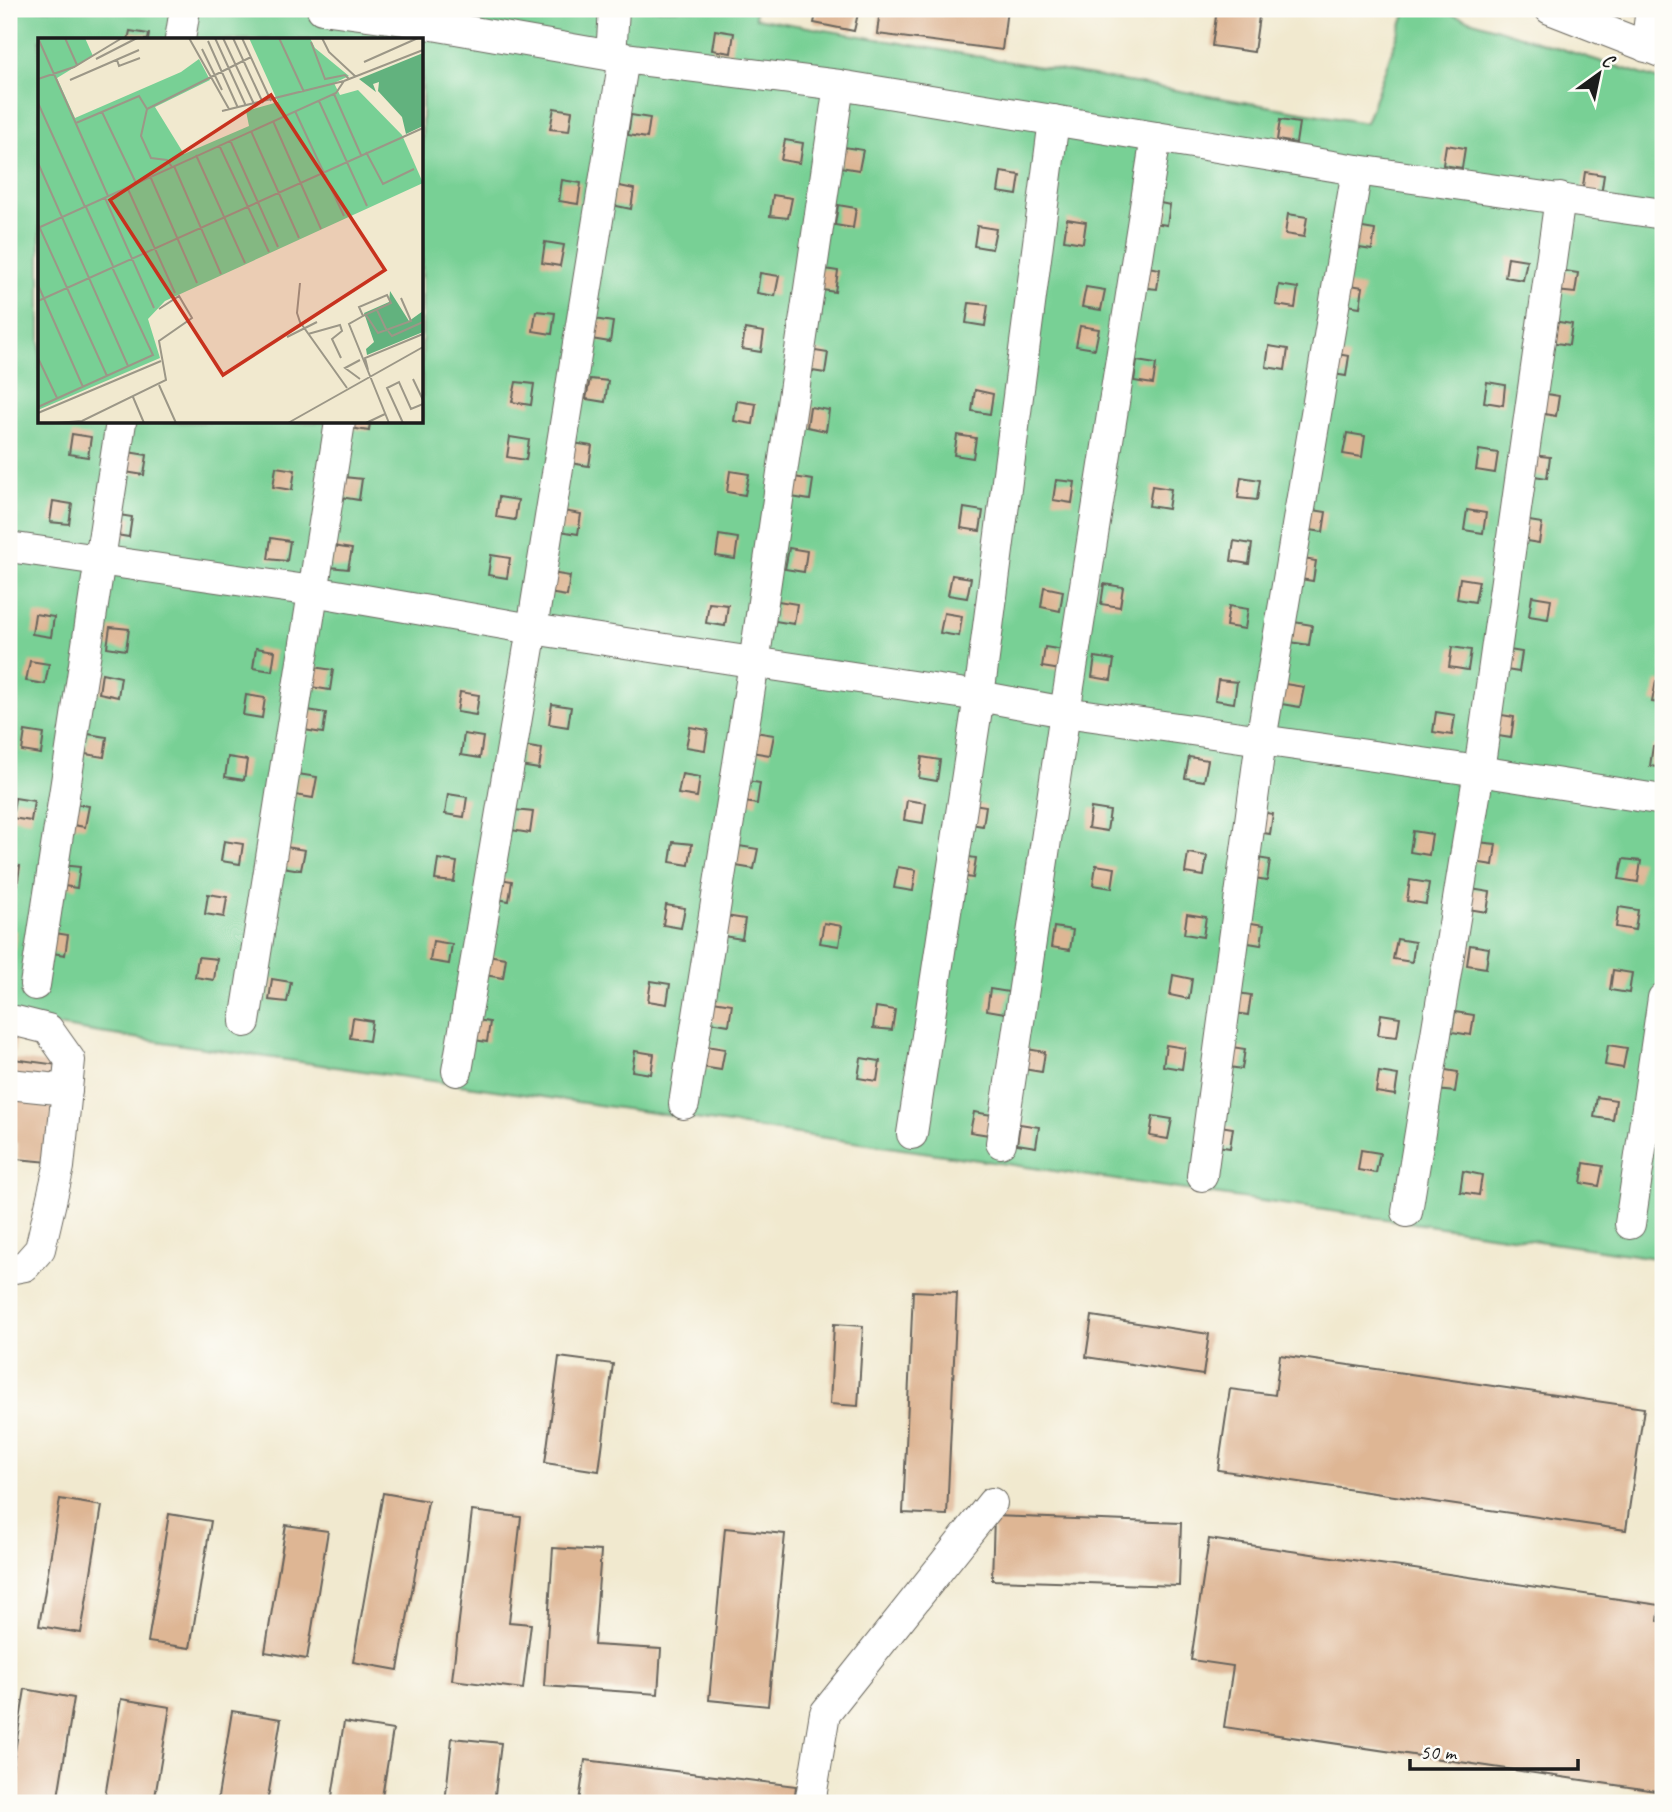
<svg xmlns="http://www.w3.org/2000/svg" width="1672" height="1812" viewBox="0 0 1672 1812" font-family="Caveat,sans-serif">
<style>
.green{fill:#78d095;stroke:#4a7658;stroke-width:2;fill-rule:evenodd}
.building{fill:#deb694}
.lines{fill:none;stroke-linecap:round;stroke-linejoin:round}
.minor-casing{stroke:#67645b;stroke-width:32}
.minor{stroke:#fff;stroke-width:30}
.inset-road{fill:none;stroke:#9c9787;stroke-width:2}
.view{fill:#c8321e;fill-opacity:0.15;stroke:#c8321e;stroke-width:3.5}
.inset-edge{fill:none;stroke:#1c1c1c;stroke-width:3.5}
</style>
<rect width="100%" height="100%" fill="#fdfcf7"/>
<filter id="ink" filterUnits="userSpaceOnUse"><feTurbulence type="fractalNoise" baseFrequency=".0143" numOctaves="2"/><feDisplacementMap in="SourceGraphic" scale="14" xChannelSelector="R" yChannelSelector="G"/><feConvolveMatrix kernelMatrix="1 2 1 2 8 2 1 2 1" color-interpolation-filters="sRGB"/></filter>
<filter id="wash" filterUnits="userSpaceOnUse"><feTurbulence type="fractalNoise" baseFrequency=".00686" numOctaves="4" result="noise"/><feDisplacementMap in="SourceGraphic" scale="28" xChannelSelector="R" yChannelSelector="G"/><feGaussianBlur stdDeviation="1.57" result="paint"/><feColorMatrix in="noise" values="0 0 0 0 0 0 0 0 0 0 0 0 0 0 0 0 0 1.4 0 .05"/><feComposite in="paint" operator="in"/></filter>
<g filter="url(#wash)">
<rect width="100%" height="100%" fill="#f1e9cf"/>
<path class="green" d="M9,9H755V18L1366,123L1407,9H1435L1663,81V1259L100,1033L9,1018ZM40,40H422V422H40Z"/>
<g id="blocks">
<g class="building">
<polygon points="817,9 859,9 854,31 814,23"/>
<polygon points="880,9 942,16 943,9 1007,9 1002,50 877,34"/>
<polygon points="1217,9 1260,9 1254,52 1212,46"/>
<polygon points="1599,9 1638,9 1637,16 1599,10"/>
<polygon points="715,30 734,33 731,53 712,50"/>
<polygon points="130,31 149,34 148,40 128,40"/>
<polygon points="554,108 572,111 569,131 550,129"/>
<polygon points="631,115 650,118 647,138 628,135"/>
<polygon points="1280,120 1299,123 1296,143 1277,140"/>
<polygon points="785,140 803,143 800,163 781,160"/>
<polygon points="1446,145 1465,148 1462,168 1443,165"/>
<polygon points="844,147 863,150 859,170 840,167"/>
<polygon points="1001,172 1020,175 1017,195 998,192"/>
<polygon points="1585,172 1604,175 1601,195 1582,193"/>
<polygon points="562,180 581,183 578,204 559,201"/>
<polygon points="615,185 634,189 631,209 612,205"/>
<polygon points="773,195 792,198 788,218 770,216"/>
<polygon points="1151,201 1170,205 1167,225 1148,222"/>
<polygon points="838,205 856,208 853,228 835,225"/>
<polygon points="1288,214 1307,217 1304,237 1285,234"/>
<polygon points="1067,219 1086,222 1083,243 1064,240"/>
<polygon points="977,226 996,229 992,249 974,246"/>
<polygon points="1357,227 1375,230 1372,250 1353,247"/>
<polygon points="545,242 564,245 560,266 542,263"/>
<polygon points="1508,257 1527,260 1523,280 1505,277"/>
<polygon points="1141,266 1160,269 1157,289 1138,287"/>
<polygon points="819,268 838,271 835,292 816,289"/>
<polygon points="1559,270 1578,273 1575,293 1556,291"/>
<polygon points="760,273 779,276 775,296 757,293"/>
<polygon points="1344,284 1363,287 1360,307 1341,304"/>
<polygon points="1279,285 1298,288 1295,308 1276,305"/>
<polygon points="1086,287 1105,290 1101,310 1082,307"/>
<polygon points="969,303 988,305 985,326 966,323"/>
<polygon points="536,311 555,313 552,334 533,331"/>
<polygon points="594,319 613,322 610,342 591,339"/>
<polygon points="1553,321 1572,324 1569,345 1550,342"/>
<polygon points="1080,326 1099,329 1095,349 1076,346"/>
<polygon points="745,329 764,332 761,352 742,349"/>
<polygon points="1269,346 1288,349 1285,370 1266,367"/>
<polygon points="809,350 828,353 825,373 806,370"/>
<polygon points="1331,353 1349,356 1346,376 1327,373"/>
<polygon points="1137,361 1156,364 1153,384 1134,381"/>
<polygon points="590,379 608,381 605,402 586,399"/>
<polygon points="516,382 534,384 531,405 512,402"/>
<polygon points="1487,382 1505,385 1503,405 1484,402"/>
<polygon points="975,390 993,394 990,414 972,411"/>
<polygon points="1541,393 1559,396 1556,416 1538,413"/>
<polygon points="737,401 756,404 753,424 734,421"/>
<polygon points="810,407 829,410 826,431 807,427"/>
<polygon points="351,422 370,422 369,431 350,428"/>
<polygon points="1347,433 1365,436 1362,457 1343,454"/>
<polygon points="72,434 91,437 88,457 69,454"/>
<polygon points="957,435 976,438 973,458 954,455"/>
<polygon points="510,437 529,440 526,460 507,457"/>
<polygon points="573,443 592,446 589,466 570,463"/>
<polygon points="1479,450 1498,453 1495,473 1476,470"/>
<polygon points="128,452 147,455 144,475 125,472"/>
<polygon points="1531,455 1550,457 1547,478 1528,475"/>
<polygon points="276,467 295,470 292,490 273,487"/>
<polygon points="730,471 749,474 745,495 727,492"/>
<polygon points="344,477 362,479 359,500 340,497"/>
<polygon points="794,477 813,480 810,500 791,497"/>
<polygon points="1241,477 1260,480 1257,500 1238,498"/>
<polygon points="1056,480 1075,482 1072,503 1053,500"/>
<polygon points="1152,486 1171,489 1168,509 1149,506"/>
<polygon points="499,497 518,500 515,520 496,517"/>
<polygon points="53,501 72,504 69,524 50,522"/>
<polygon points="964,508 983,511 980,531 961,528"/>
<polygon points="1307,509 1326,512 1323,532 1304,529"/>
<polygon points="1467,510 1486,513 1483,533 1464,530"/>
<polygon points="563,511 581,514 578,534 560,531"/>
<polygon points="113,514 132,517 129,537 110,534"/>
<polygon points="1523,520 1542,523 1539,543 1520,540"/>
<polygon points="719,535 738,538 735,559 716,556"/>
<polygon points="271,538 290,541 287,561 268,559"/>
<polygon points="1234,541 1252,544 1249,564 1231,561"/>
<polygon points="333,546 352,549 348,569 330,567"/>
<polygon points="789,548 807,551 804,572 785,569"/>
<polygon points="491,555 510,558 507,578 488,575"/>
<polygon points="1297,558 1316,561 1313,581 1294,578"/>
<polygon points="551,573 570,576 567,596 548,593"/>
<polygon points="952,575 971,578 967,598 948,595"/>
<polygon points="1460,578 1479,581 1475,602 1457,599"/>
<polygon points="1104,584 1123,587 1120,607 1101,604"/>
<polygon points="1044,587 1063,591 1060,611 1041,607"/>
<polygon points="1532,596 1551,599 1548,619 1529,616"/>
<polygon points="778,601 797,604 794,624 775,621"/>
<polygon points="709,603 728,605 725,626 706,623"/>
<polygon points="1229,606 1248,609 1245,629 1226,626"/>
<polygon points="944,613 962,616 959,636 940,633"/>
<polygon points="35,614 54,617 51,637 32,634"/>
<polygon points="1294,622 1312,625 1309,645 1290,642"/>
<polygon points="110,627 129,629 126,650 107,647"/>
<polygon points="1045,647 1064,650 1061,670 1042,667"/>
<polygon points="1452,647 1471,650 1468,670 1449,667"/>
<polygon points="256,648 275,651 272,671 253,668"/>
<polygon points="1503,649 1522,652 1519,672 1500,669"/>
<polygon points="1095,657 1114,660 1111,680 1092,677"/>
<polygon points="30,661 49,664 45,684 26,681"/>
<polygon points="314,667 333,670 330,690 311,687"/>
<polygon points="102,673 121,677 118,697 99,693"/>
<polygon points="1218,680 1237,682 1234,703 1215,700"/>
<polygon points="1656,681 1663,682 1663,703 1652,702"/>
<polygon points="1285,684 1304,687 1300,707 1281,704"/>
<polygon points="460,692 479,695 476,715 457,712"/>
<polygon points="246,695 265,698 262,718 243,715"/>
<polygon points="552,704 571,707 568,727 549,724"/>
<polygon points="308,710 326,713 323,733 304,730"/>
<polygon points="1436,712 1455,715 1452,735 1433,732"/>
<polygon points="1496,714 1514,717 1511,738 1492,735"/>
<polygon points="690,727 708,730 705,750 686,747"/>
<polygon points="25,731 44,734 41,754 22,751"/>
<polygon points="755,732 774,735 770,755 751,752"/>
<polygon points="88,734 107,737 104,757 85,754"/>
<polygon points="464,734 483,737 480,758 461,755"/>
<polygon points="523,746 542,749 539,769 520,766"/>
<polygon points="1653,746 1663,747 1663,768 1650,766"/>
<polygon points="228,757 247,760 244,780 225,777"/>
<polygon points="922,757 940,760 937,781 919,778"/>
<polygon points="1189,757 1208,760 1204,781 1185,778"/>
<polygon points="298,774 317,777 313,798 295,795"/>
<polygon points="682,774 700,777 697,797 678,794"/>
<polygon points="742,780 760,783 757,804 739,801"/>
<polygon points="448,794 467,797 464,817 445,814"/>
<polygon points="15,798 34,801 31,821 12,818"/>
<polygon points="907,800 926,803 923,823 904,820"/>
<polygon points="70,803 89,806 85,827 67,824"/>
<polygon points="967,803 986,806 983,826 964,823"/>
<polygon points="1091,808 1110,811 1107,831 1088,828"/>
<polygon points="514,810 533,812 530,833 511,830"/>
<polygon points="1254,811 1273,814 1270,834 1251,831"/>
<polygon points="1413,831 1432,834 1429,855 1410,852"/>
<polygon points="224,841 243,844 240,864 221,861"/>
<polygon points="673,842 692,844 689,865 670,862"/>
<polygon points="1477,842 1496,844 1493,865 1474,862"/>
<polygon points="739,846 758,849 754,869 736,866"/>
<polygon points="286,847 305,850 301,870 282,867"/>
<polygon points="1188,853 1207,856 1204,876 1185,873"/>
<polygon points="957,855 976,858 973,878 954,875"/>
<polygon points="1251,857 1270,860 1267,881 1248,878"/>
<polygon points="438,859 457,862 454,882 435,880"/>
<polygon points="1623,859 1641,861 1638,882 1619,879"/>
<polygon points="9,865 20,866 17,887 9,885"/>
<polygon points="61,865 80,867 77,888 58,885"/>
<polygon points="1096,865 1115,868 1112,888 1093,885"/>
<polygon points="898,867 916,870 913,891 894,888"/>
<polygon points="494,878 512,881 509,901 490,898"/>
<polygon points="1410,880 1429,883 1426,904 1407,901"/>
<polygon points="1471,889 1490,892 1487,912 1468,909"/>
<polygon points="208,894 227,897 224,917 205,914"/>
<polygon points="666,905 685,908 681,928 663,925"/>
<polygon points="1619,907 1638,910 1635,930 1616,927"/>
<polygon points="1187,914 1206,917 1203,937 1184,934"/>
<polygon points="726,916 745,919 742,939 723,936"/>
<polygon points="1245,922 1264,925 1261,945 1242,942"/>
<polygon points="824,923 842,926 839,946 820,943"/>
<polygon points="1054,927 1073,930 1070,950 1051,947"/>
<polygon points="9,930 17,931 14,951 9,950"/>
<polygon points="49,932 68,935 65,955 46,952"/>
<polygon points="1397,939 1415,942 1412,962 1393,959"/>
<polygon points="433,941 452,944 449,964 430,961"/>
<polygon points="1470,945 1489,948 1486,968 1467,965"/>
<polygon points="487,955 506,958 503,978 484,975"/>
<polygon points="198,957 217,959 214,980 195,977"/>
<polygon points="1613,970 1632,973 1629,993 1610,990"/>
<polygon points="1173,975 1192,979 1189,999 1170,995"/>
<polygon points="272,979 291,982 287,1002 269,1000"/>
<polygon points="651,981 670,984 667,1004 648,1001"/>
<polygon points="990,989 1009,992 1005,1013 987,1010"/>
<polygon points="1232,992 1251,995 1248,1015 1229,1012"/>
<polygon points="713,1001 732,1004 729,1025 710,1022"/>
<polygon points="876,1007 895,1010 892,1030 873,1028"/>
<polygon points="1455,1012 1474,1015 1471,1035 1452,1032"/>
<polygon points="1381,1014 1400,1017 1397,1037 1378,1035"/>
<polygon points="353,1018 372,1021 369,1041 350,1038"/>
<polygon points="471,1019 490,1022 487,1042 468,1039"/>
<polygon points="9,1038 16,1039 13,1059 58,1065 56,1085 9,1079"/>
<polygon points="1166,1045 1185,1048 1182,1069 1163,1066"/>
<polygon points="1608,1045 1627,1048 1623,1068 1605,1065"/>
<polygon points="706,1046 725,1049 721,1070 702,1067"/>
<polygon points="1226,1046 1245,1049 1242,1069 1223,1066"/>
<polygon points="1027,1049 1045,1052 1042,1072 1023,1069"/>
<polygon points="635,1051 654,1054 651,1074 632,1071"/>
<polygon points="861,1058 880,1061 877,1081 858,1078"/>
<polygon points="1440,1069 1458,1072 1455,1092 1436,1090"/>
<polygon points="1379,1072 1398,1075 1395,1095 1376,1092"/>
<polygon points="1597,1097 1616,1100 1613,1120 1594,1117"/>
<polygon points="9,1098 54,1102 49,1162 17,1159 18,1143 9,1143"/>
<polygon points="974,1112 992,1115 989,1135 970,1132"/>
<polygon points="1153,1116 1172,1119 1168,1139 1150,1136"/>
<polygon points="1652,1116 1663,1118 1663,1139 1649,1136"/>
<polygon points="1020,1124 1039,1127 1036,1147 1017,1144"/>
<polygon points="1214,1125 1233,1128 1230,1148 1211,1145"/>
<polygon points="1361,1150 1380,1153 1376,1173 1358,1170"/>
<polygon points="1584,1163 1603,1166 1599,1186 1581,1183"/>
<polygon points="1463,1171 1482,1175 1479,1195 1460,1192"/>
<polygon points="913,1291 957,1293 947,1515 903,1513"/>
<polygon points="1092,1316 1209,1334 1203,1375 1086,1357"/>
<polygon points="834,1324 863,1326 858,1406 830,1404"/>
<polygon points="1280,1355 1644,1408 1626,1530 1218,1470 1230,1389 1275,1395"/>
<polygon points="559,1357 613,1364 599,1471 545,1463"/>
<polygon points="383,1493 428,1501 398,1670 353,1662"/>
<polygon points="60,1499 102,1506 81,1633 39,1626"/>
<polygon points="472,1511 521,1517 509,1622 531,1624 523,1689 452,1680"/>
<polygon points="169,1514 211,1521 190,1648 148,1642"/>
<polygon points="994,1516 1181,1523 1179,1586 992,1580"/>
<polygon points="286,1525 328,1531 307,1659 265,1652"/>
<polygon points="725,1528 785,1534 768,1706 709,1700"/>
<polygon points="1209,1539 1660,1605 1658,1621 1663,1622 1663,1792 1224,1727 1233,1666 1191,1660"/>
<polygon points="553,1548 601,1551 594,1645 661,1649 658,1694 544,1686"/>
<polygon points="25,1689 74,1698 57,1803 9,1803 9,1789"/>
<polygon points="121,1699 170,1707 154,1803 104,1803"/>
<polygon points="232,1711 281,1719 267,1803 217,1803"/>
<polygon points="344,1722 393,1730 381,1803 331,1803"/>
<polygon points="452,1738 501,1743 494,1803 445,1803"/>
<polygon points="585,1760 796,1786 794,1803 579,1802"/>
</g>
</g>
</g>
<g filter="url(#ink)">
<use href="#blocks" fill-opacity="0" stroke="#67645b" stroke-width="2"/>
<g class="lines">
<g class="minor-casing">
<g id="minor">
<polyline points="322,9 404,20 624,58 839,85 1357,170 1663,214"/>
<polyline points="1550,9 1663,53"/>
<polyline points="180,40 185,9"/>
<polyline points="1646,47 1651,9"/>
<polyline points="611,56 614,9"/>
<polyline points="9,547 313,591 532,629 979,696 1065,712 1479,771 1663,800"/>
<polyline points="35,985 121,422"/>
<polyline points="9,1021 16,1021 48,1029 70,1060 59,1167 40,1249 25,1266 9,1269"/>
<polyline points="245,1022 340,422"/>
<polyline points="457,1071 532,629 624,58"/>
<polyline points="9,1084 67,1090"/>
<polyline points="684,1104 754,663 839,85"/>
<polyline points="912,1134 979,696 1054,120"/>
<polyline points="1001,1143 1065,712 1156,137"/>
<polyline points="1202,1176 1261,740 1357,170"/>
<polyline points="1407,1212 1479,771 1560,198"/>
<polyline points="1630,1224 1663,998"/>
<polyline points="810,1803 825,1713 992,1503"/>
</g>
</g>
<use href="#minor" class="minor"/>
</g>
</g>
<g transform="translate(38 38)">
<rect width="385" height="385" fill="#f1e9cf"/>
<path d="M0,0H47L55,18L19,40L37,80L143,34L161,21L172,42L117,69L146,116L211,88L208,73L240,64L211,0H272L277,10L311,38L296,45L302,57L320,52L364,97L385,145L127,263L110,281L122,320L0,372Z" fill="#78d095"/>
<path d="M385,15V88L368,96L364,79L340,53L341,44L335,46L338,54L321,41ZM352,253L371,283L385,273V294L329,317L328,311L336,304L326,275L351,264Z" fill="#62b27e"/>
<path class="inset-road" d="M0,0L70,158M27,0L39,27M151,0L191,71M177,0L208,68M185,0L216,66M195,0L225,65M204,0L233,63M241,0L266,54M284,0L291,14L318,39M170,3L200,70M273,4L287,41L307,37L311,41M164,11L184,52M58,21L99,0M79,22L81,28L102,20M326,24L380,0M0,41L36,29L84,0M32,42L101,12M296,56L323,117M281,63L329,168M0,65L47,169M184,73L306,43L385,12M257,73L306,178M64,74L98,145M235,83L283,191M38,85L101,58L109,71M213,93L261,200M192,102L240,209M181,107L231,214M328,114L345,146L376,131M158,117L207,225M0,125L90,328M136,128L183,236M134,129L129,122L113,120L103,98L109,71L213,19M112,138L159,245M89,149L137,255M67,160L116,270M48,169L75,228M0,186L69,338M0,190L298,55L306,43M262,245L259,275L262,284L309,350M0,247L45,349M349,257L353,265L325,278L321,269ZM0,263L385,90M339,272L349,293M328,277L340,295L373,283L363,260M325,278L311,286L351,385M350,293L354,298L385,284M270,296L302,287L304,293L294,301L303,320M249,299L279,284M0,320L19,360M322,322L307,330L322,341M330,332L327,320L385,296M375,341L385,362M121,347L138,385M95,359L106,385M0,369L115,317L74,229M0,375L123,323M18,385L44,383L128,342L121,303L154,280L141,258L121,271M250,385L385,309M328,385L347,376M365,385L349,350L361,344L373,371L385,366"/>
<path class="view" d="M233,57L347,232L185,337L72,162Z"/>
<rect width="385" height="385" class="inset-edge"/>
</g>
<rect width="1672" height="1812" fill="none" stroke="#fdfcf7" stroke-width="35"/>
<g transform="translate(1599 74) rotate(33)" stroke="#fdfcf7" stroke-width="5" paint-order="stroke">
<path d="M0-5L12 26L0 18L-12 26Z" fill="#1c1c1c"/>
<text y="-10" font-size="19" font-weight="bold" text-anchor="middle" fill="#1c1c1c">С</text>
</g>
<path d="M1410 1759v10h168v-10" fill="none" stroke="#1c1c1c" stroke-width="3.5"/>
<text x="1420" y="1759" font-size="21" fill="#1c1c1c" stroke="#fdfcf7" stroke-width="5" paint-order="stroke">50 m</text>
</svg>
